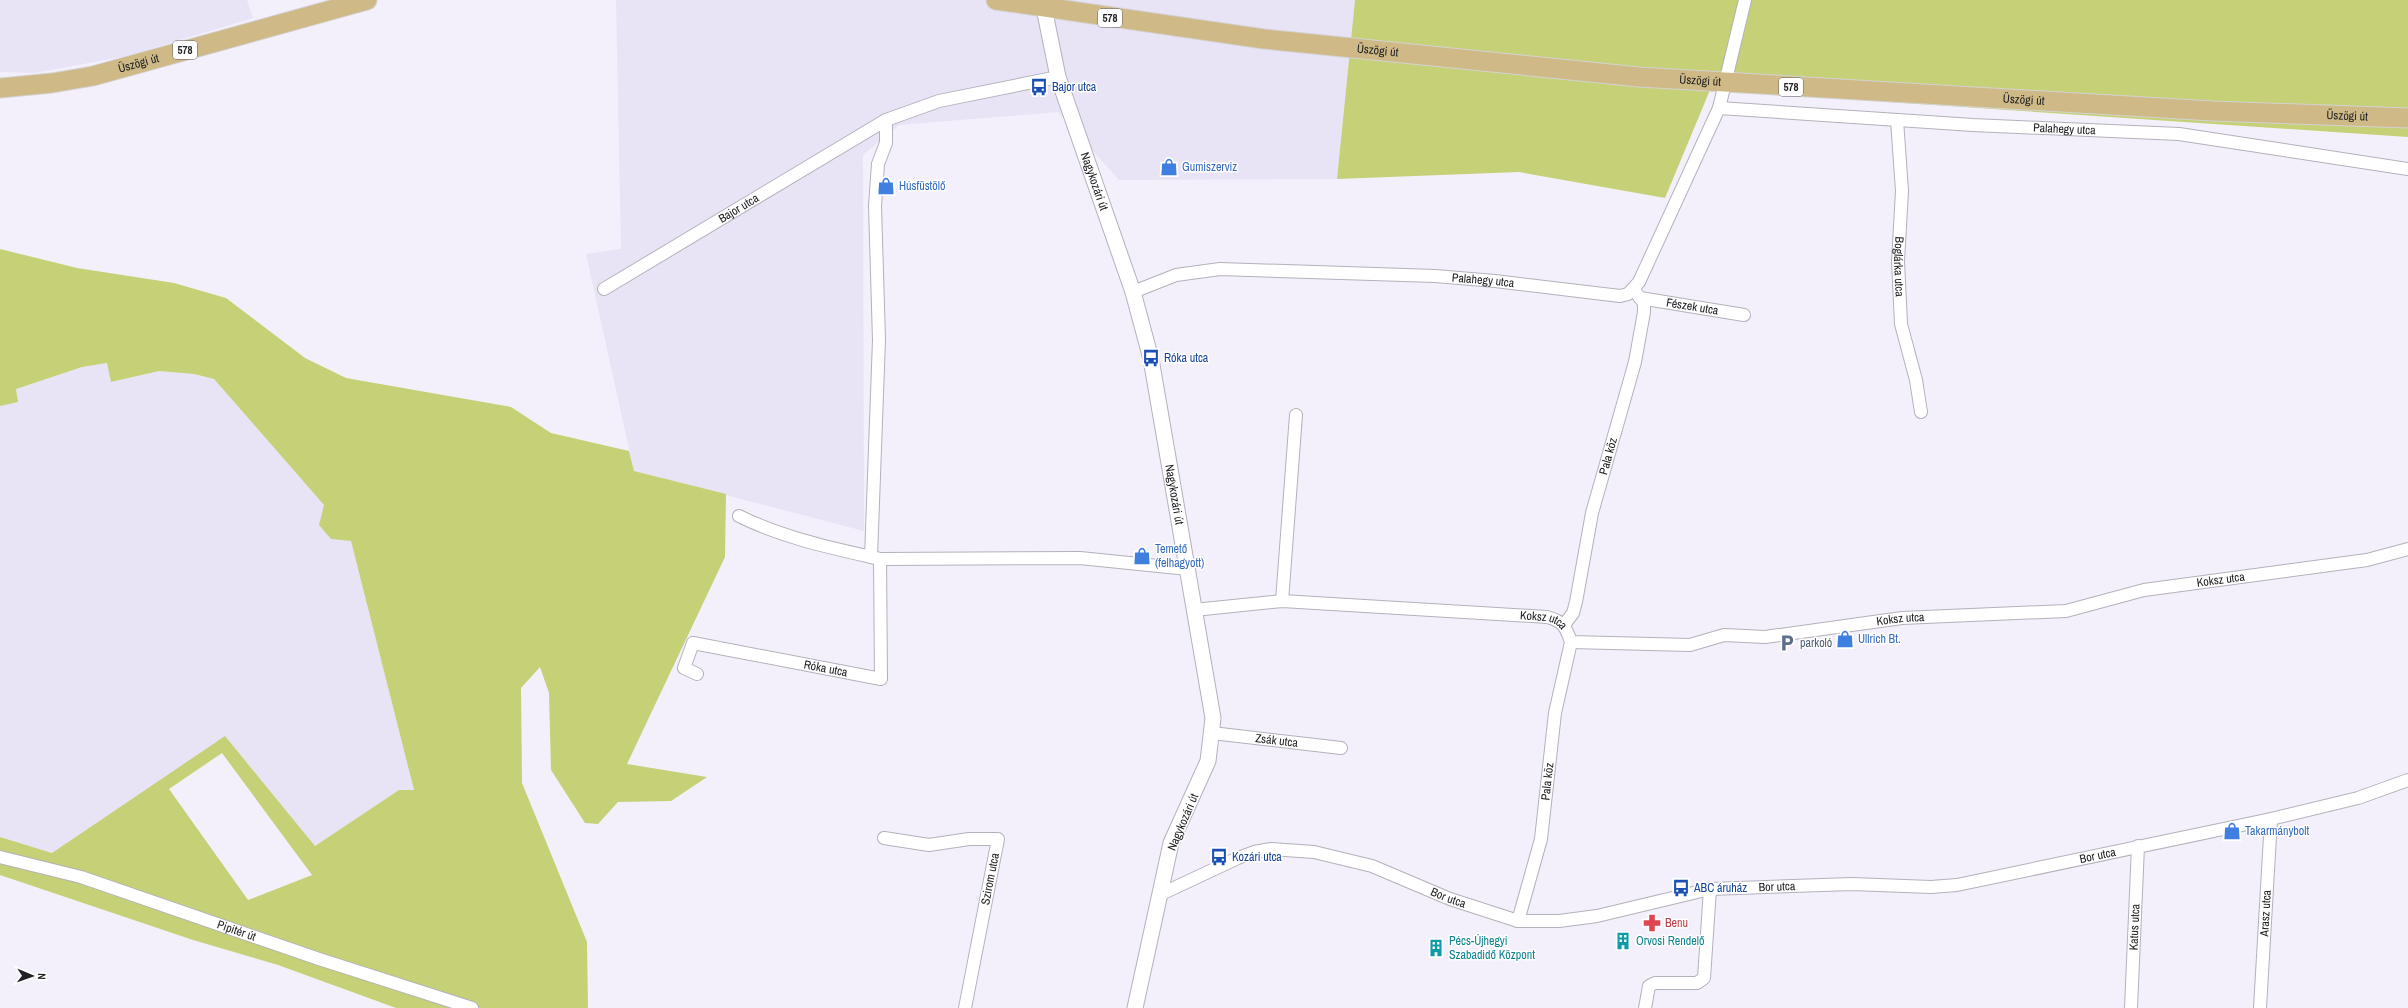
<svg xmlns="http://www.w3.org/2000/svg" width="2408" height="1008" viewBox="0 0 2408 1008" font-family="'Archivo Narrow',sans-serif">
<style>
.built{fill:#e8e3f5}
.green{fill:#c6d076;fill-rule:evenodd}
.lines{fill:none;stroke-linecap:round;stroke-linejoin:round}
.minor-casing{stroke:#b4b1bb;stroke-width:14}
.tertiary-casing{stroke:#b4b1bb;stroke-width:17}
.primary-casing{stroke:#d3d2d3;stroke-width:21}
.minor{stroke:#fff;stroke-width:12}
.tertiary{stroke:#fff;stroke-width:15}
.primary{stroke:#cfba87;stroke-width:19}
.labels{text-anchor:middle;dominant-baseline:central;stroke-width:3;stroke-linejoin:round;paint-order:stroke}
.shield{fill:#fff;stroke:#646366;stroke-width:1}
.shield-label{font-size:11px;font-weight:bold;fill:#212024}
.street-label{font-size:12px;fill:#212024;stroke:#fff}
.transit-label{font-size:12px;fill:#164399;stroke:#fff;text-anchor:start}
.shop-label{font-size:12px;fill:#366cbe;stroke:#fff;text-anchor:start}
.service-label{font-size:12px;fill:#4e5e75;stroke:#fff;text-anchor:start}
.health-label{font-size:12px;fill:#be3a42;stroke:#fff;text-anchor:start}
.culture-label{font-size:12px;fill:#0d838f;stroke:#fff;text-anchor:start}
</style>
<rect width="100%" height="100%" fill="#f3f0fb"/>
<g class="built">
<polygon points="0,0 247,0 253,18 127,56 34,73 0,72"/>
<polygon points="616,0 1355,0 1337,179 1119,180 1058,112 899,125 863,155 864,531 634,471 586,254 621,249"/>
<polygon points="108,363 112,382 159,371 194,374 214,379 324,505 331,539 351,541 414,790 399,790 315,846 225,736 52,853 0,837 0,406 18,402 16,389 82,367"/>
</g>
<g class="green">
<polygon points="1355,0 2408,0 2408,137 1710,90 1665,198 1519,172 1337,179"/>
<path d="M0,249L77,268L174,283L226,298L305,358L346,378L511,407L551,433L629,451L634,471L726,494L725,557L627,764L707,777L671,801L618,802L598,824L585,823L551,770L549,693L540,667L521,688L522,783L587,942L588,1008H396L278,965L193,940L0,875V837L52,853L225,736L315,846L399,790H414L351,541L331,539L319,525L324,505L214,379L194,374L159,371L111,382L107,363L82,367L16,389L18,402L0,406ZM222,753L312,875L248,900L169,789Z"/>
</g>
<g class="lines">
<g class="minor-casing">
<g id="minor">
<path id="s1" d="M1719,108L1973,125L2179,134L2408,169"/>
<path id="s2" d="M1897,120L1902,191L1898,261L1901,324L1916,380L1921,412"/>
<path id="s3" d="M604,289L886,120L939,101L1058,77"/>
<path id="s4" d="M1133,292L1176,275L1220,269L1435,276L1495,281L1620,296L1628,294L1639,282L1719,108L1745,0"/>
<path id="s5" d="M1640,298L1744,315"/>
<polyline points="871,557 879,340 875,206 878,164 886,143 886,120"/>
<polyline points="880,559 1080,558 1188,569"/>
<polyline points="1282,601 1296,415"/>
<path id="s6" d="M1194,610L1282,601L1547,617C1563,621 1566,627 1571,642L1690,645L1724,635L1765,637L1902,618L2066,611L2144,590L2367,560L2408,549"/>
<path id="s7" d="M1564,625L1573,613L1576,602L1592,513L1635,362L1644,312V303L1633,289"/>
<path id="s8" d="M697,674L684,668L693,643L881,679L880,559C832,548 783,538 739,516"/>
<path id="s9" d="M1212,733L1341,748"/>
<polyline points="884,838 929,845 969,839 998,839 965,1008"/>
<path id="s10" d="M0,857L81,877L319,959L472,1008"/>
<path id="s11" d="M1159,895L1238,858L1254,852L1271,849L1314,852L1372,866L1450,899L1518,921H1559L1597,916L1710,889L1852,884L1931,887L1957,885L2271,819L2358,798L2408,780"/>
<path id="s12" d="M1518,921L1541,839L1555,713L1571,642"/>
<polyline points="1645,1008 1649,986 1655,983 1697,983 1704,978 1710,889"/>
<path id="s13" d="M2131,1008L2138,846"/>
<path id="s14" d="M2260,1008L2271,819"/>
</g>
</g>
<g class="tertiary-casing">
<g id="tertiary">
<path id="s15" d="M1045,0L1044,8L1058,77L1133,292L1151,359L1213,718L1208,761L1171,843L1135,1008"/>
</g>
</g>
<g class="primary-casing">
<g id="primary">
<path id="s16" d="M996,0L1264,39L1639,77L2213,111L2408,118"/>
<path id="s17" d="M0,88L52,83L93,76L367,0"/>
</g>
</g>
<use href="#minor" class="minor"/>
<use href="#tertiary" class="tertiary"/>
<use href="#primary" class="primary"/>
</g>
<defs>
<g id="bus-bare" transform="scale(1.38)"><path d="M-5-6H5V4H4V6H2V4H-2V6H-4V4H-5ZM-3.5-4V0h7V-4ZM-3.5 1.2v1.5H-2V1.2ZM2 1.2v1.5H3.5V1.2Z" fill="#1a4fb4" stroke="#fff" stroke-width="2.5" paint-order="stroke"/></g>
<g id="shop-bare" transform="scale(1.38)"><path d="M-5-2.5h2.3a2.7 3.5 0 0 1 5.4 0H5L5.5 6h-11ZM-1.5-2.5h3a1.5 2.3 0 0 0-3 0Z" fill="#3f7fe0" stroke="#fff" stroke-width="2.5" paint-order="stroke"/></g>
<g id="parking-bare" transform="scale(1.38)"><path d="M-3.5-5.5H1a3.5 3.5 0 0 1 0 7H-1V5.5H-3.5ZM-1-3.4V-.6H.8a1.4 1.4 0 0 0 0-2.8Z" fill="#5c6f8a" stroke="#fff" stroke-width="2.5" paint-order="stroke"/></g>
<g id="pharmacy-bare" transform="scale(1.38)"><path d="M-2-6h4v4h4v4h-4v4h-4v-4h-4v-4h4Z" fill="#e0444e" stroke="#fff" stroke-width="2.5" paint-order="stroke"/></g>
<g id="building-bare" transform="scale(1.38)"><path d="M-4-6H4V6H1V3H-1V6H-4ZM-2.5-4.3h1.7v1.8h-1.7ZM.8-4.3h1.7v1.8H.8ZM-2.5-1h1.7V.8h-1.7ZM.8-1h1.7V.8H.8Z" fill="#0f9aa8" stroke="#fff" stroke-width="2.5" paint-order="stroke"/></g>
</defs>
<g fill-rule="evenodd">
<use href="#bus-bare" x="1039" y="87"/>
<use href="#shop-bare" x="1169" y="167"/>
<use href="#shop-bare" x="886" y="186"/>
<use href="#bus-bare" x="1151" y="358"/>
<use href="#shop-bare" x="1142" y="556"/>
<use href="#shop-bare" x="1845" y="639"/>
<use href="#parking-bare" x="1787" y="643"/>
<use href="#shop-bare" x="2232" y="831"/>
<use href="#bus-bare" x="1219" y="857"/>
<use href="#bus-bare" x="1681" y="888"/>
<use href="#pharmacy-bare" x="1652" y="923"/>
<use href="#building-bare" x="1623" y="941"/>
<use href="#building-bare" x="1436" y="948"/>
</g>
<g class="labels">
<g class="shield">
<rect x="1098" y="9" width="24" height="18" rx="3"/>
<rect x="173" y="41" width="24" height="18" rx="3"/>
<rect x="1779" y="78" width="24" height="18" rx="3"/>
</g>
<g class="shield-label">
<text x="1110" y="18">578</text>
<text x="185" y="50">578</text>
<text x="1791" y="87">578</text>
</g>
<g class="street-label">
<text stroke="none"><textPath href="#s16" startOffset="385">Üszögi út</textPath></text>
<text stroke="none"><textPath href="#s17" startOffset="141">Üszögi út</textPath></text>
<text stroke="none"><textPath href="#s16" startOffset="709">Üszögi út</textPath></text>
<text stroke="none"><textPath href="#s16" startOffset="1033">Üszögi út</textPath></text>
<text stroke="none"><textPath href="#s16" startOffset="1357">Üszögi út</textPath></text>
<text stroke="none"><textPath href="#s1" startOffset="346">Palahegy utca</textPath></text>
<text stroke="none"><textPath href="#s15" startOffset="189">Nagykozári út</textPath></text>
<text stroke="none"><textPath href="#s3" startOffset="157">Bajor utca</textPath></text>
<text stroke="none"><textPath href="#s2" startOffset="147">Boglárka utca</textPath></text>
<text stroke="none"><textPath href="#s4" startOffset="354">Palahegy utca</textPath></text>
<text stroke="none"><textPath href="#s5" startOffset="53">Fészek utca</textPath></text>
<text stroke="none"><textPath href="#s7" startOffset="176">Pala köz</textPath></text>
<text stroke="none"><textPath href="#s15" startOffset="513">Nagykozári út</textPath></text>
<text stroke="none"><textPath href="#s6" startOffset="1047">Koksz utca</textPath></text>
<text stroke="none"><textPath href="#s6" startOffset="723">Koksz utca</textPath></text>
<text stroke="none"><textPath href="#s6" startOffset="351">Koksz utca</textPath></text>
<text stroke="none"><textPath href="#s8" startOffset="176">Róka utca</textPath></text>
<text stroke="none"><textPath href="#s9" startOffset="65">Zsák utca</textPath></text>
<text stroke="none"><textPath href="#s12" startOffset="143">Pala köz</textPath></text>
<text transform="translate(1183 822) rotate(-67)">Nagykozári út</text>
<text stroke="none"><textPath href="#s11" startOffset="967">Bor utca</textPath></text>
<text transform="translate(990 879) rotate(-79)">Szirom utca</text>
<text stroke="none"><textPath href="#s11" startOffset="643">Bor utca</textPath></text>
<text stroke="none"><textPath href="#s11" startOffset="307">Bor utca</textPath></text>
<text stroke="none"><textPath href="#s14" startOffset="95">Arasz utca</textPath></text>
<text stroke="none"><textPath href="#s13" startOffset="81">Katus utca</textPath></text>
<text stroke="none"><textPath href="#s10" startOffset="248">Pipitér út</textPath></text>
</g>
<g class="transit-label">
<text x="1052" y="87">Bajor utca</text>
<text x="1164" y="358">Róka utca</text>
<text x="1232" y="857">Kozári utca</text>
<text x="1694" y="888">ABC áruház</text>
</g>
<g class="shop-label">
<text x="1182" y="167">Gumiszerviz</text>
<text x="899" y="186">Húsfüstölő</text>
<text x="1155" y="549">Temető<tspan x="1155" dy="14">(felhagyott)</tspan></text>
<text x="1858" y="639">Ullrich Bt.</text>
<text x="2245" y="831">Takarmánybolt</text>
</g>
<g class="service-label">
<text x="1800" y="643">parkoló</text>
</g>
<g class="health-label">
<text x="1665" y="923">Benu</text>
</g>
<g class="culture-label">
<text x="1449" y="941">Pécs-Újhegyi<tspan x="1449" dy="14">Szabadidő Központ</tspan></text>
<text x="1636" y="941">Orvosi Rendelő</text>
</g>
</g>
<g transform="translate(32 976) rotate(92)" stroke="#ffffff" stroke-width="3" paint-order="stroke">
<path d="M0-3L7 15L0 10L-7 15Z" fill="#212024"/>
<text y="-6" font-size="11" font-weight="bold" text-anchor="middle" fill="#212024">N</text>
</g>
</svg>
